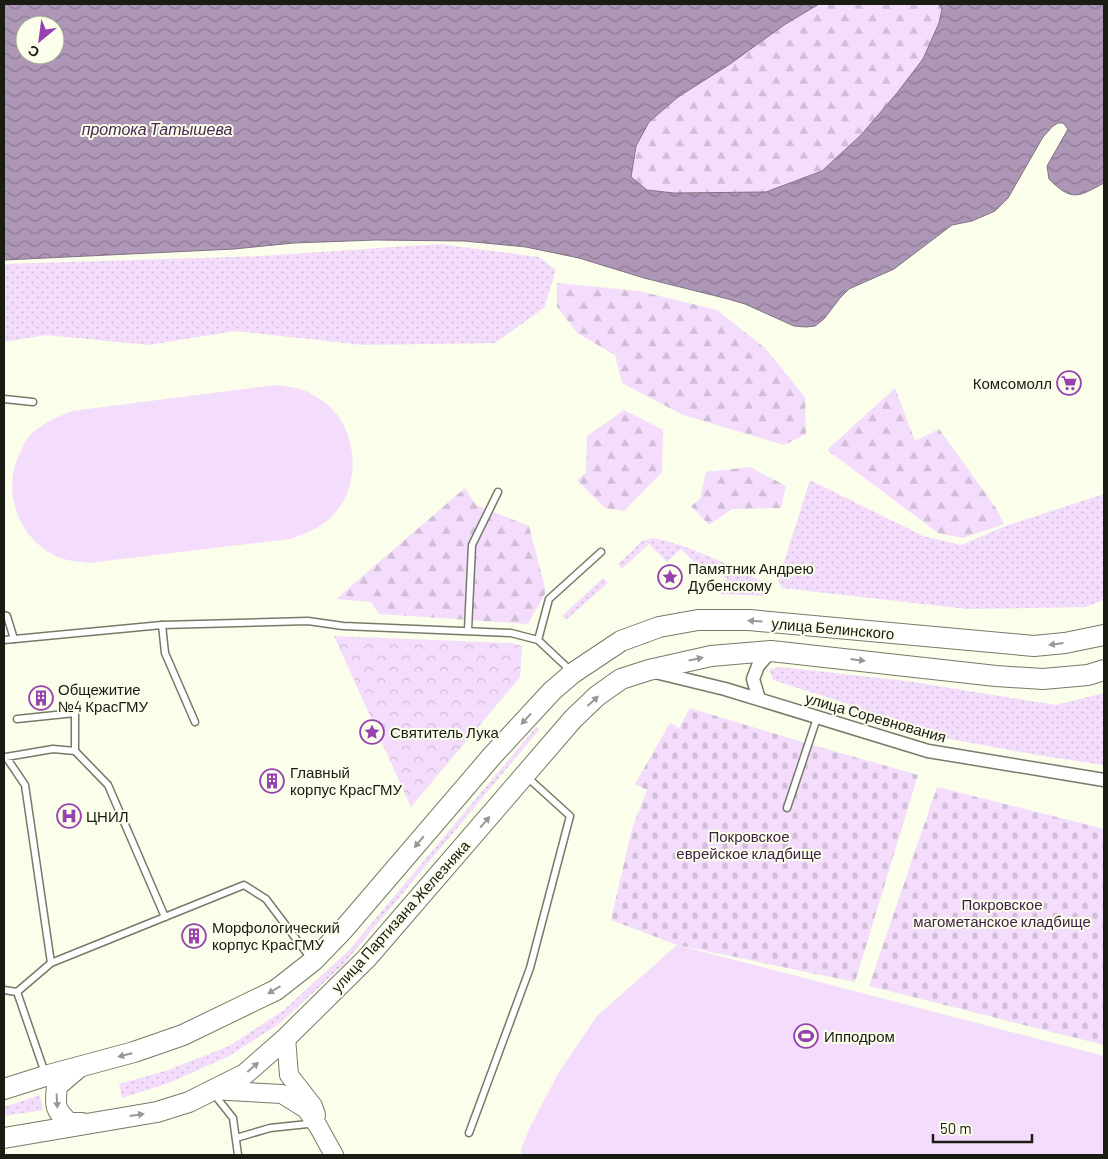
<svg xmlns="http://www.w3.org/2000/svg" width="1108" height="1159" viewBox="0 0 1108 1159" font-family="Barlow,sans-serif">
<style>
.grass{fill:url(#grass-dots)}
.forest{fill:url(#forest-firs)}
.cemetery{fill:url(#cemetery-stones)}
.park{fill:url(#park-crowns)}
.garden{fill:#f4ddfc}
.water{fill:url(#water-waves);stroke:#827285;fill-rule:evenodd}
.lines{fill:none;stroke-linecap:round;stroke-linejoin:round}
.lane-casing{stroke:#767a68;stroke-width:9}
.street-casing{stroke:#767a68;stroke-width:15}
.secondary-casing{stroke:#767a68;stroke-width:20}
.primary-casing{stroke:#767a68;stroke-width:22}
.lane{stroke:#fff;stroke-width:6}
.street{stroke:#fff;stroke-width:12}
.secondary{stroke:#fff;stroke-width:18}
.primary{stroke:#fff;stroke-width:20}
.oneway{fill:#989995}
.labels{text-anchor:middle;dominant-baseline:central;stroke-width:4;stroke-linejoin:round;paint-order:stroke}
.poi-label{font-size:15px;fill:#1a1c14;stroke:#fafeea;text-anchor:start}
.street-label{font-size:15px;fill:#1a1c14;stroke:#fafeea}
.park-label{font-size:15px;fill:#3e1e47;stroke:#fafeea}
.water-label{font-size:16px;font-style:italic;fill:#492953;stroke:#fafeea}
</style>
<defs>
<pattern id="grass-dots" width="8" height="8" patternUnits="userSpaceOnUse" patternTransform="scale(1.25)"><rect width="8" height="8" fill="#f4ddfc"/><path d="M2 2h.1M6 6h.1" fill="none" stroke="#d1bdd7" stroke-width="1.8" stroke-linecap="round"/></pattern>
<pattern id="forest-firs" width="22" height="20" patternUnits="userSpaceOnUse" patternTransform="scale(1.25)"><rect width="22" height="20" fill="#f4ddfc"/><path d="M5 1l3.5 6h-7zM16 11l3.5 6h-7z" fill="#d1bdd7"/></pattern>
<pattern id="cemetery-stones" width="16" height="16" patternUnits="userSpaceOnUse" patternTransform="scale(1.25)"><rect width="16" height="16" fill="#f4ddfc"/><path d="M2 7V4a2 2 0 0 1 4 0v3zM10 15v-3a2 2 0 0 1 4 0v3z" fill="#d1bdd7"/></pattern>
<pattern id="park-crowns" width="20" height="18" patternUnits="userSpaceOnUse" patternTransform="scale(1.25)"><rect width="20" height="18" fill="#f4ddfc"/><path d="M2 6a3 3 0 1 1 6 0M12 15a3 3 0 1 1 6 0" fill="none" stroke="#d1bdd7"/></pattern>
<pattern id="water-waves" width="16" height="10" patternUnits="userSpaceOnUse" patternTransform="scale(1.25)"><rect width="16" height="10" fill="#ae97b6"/><path d="M0 5q4-4 8 0t8 0" fill="none" stroke="#8d7a93"/></pattern>
</defs>
<rect width="100%" height="100%" fill="#fafeea"/>
<g class="grass">
<polygon points="439,244 539,257 556,270 544,308 495,343 363,345 235,331 149,345 46,335 4,342 4,264 261,256"/>
<polygon points="810,480 923,536 961,545 1008,525 1104,494 1104,600 1086,607 967,609 782,588 778,581"/>
<path d="M653,538C688,544 734,568 766,583L767,596L721,594L723,583L727,579L710,563L699,574L694,569L697,565L681,549L667,562L649,544L622,569L618,564L642,541Z"/>
<polygon points="603,578 608,583 566,620 562,616"/>
<polygon points="781,667 907,681 1056,705 1104,693 1104,765 1043,756 918,733 861,717 848,704 773,680 769,669"/>
<polygon points="536,727 539,730 343,965 279,1024 229,1056 169,1083 122,1098 119,1084 168,1070 229,1046 284,1010 349,950"/>
<polygon points="40,1095 43,1110 4,1116 4,1107"/>
</g>
<g class="forest">
<polygon points="819,4 939,4 942,9 939,23 923,59 897,93 861,135 822,171 766,192 674,193 647,190 631,177 636,146 649,122 678,97 730,64 784,25"/>
<polygon points="557,283 639,291 717,310 765,348 805,397 806,434 784,445 683,415 622,383 615,355 577,333 557,307"/>
<polygon points="895,388 915,441 939,429 996,508 1004,524 963,538 938,533 827,450"/>
<polygon points="624,410 663,430 662,472 624,511 605,508 577,480 586,473 587,436"/>
<polygon points="750,467 786,486 781,508 732,509 709,525 691,506 700,499 706,472"/>
<polygon points="465,488 476,505 529,526 546,592 528,624 379,614 371,602 336,599"/>
</g>
<g class="cemetery">
<polygon points="690,708 809,744 918,775 855,982 677,945 611,920 632,829 647,790 635,784 670,723 679,728"/>
<polygon points="937,787 1104,829 1104,1045 869,986"/>
</g>
<polygon class="park" points="334,636 511,643 522,646 520,677 411,807"/>
<g class="garden">
<path d="M276,385C285,387 297,387 306,391C313,395 322,400 328,405C358,431 361,484 335,513C323,527 307,533 290,539L88,563C78,561 66,561 58,557C18,539 1,491 20,453C22,449 24,443 27,439C39,424 55,418 72,411Z"/>
<polygon points="677,945 1104,1056 1104,1155 521,1155 521,1149 530,1127 559,1072 597,1016"/>
</g>
<path class="water" d="M4,4H819L784,25L730,64L678,97L649,122L636,146L631,177L647,190L674,193L766,192L822,171L861,135L897,93L923,59L939,23L942,9L939,4H1104V183C1078,197 1072,202 1049,179L1047,166L1068,129L1063,123H1058L1053,126L1043,137L1008,198L995,211L972,221L952,225L894,269L849,289L840,298L824,319L815,326L806,327L794,326L745,304L728,299L644,278L579,258L526,247L464,241L376,240L294,243L234,249L4,260ZM25,25H55V55H25Z"/>
<g class="lines">
<g class="lane-casing">
<g id="lane">
<polyline points="4,399 33,402"/>
<polyline points="4,615 7,616 14,639"/>
<polyline points="162,625 165,653 195,722"/>
<polyline points="468,630 472,545 498,492"/>
<polyline points="4,640 162,625 308,621 343,626 511,633 538,640 571,671"/>
<polyline points="538,640 549,599 601,552"/>
<polyline points="17,719 75,713 75,751"/>
<polyline points="787,808 817,718"/>
<polyline points="51,963 25,785 6,757 53,749 75,751 108,785 165,917"/>
<polyline points="4,990 17,992 51,963 244,885 266,899 312,960"/>
<polyline points="17,992 45,1073"/>
<polyline points="213,1093 233,1118 238,1155"/>
<polyline points="469,1133 530,968 570,816 526,776"/>
<polyline points="236,1138 270,1128 308,1124 313,1124"/>
</g>
</g>
<g class="street-casing">
<g id="street">
<polyline points="655,672 725,689 928,751 1104,780"/>
<polyline points="759,699 753,679 758,666 771,651"/>
</g>
</g>
<g class="secondary-casing">
<g id="secondary">
<polyline points="286,1038 289,1075 313,1106 316,1115"/>
<polyline points="211,1090 282,1094 306,1109 318,1126 334,1155"/>
</g>
</g>
<g class="primary-casing">
<g id="primary">
<path d="M77,1069L57,1086C55,1105 54,1109 69,1123H82"/>
<polyline points="4,1089 45,1076 134,1052 183,1035 276,990 313,961 343,930 492,756 552,691 573,673 621,641 659,627 698,620 749,620 1034,646 1065,643 1104,635"/>
<polyline points="4,1138 157,1112 189,1102 245,1074 286,1038 367,958 573,719 597,696 621,679 649,670 711,656 771,651 996,676 1043,679 1088,675 1104,670"/>
</g>
</g>
<use href="#lane" class="lane"/>
<use href="#street" class="street"/>
<use href="#secondary" class="secondary"/>
<use href="#primary" class="primary"/>
</g>
<defs><path id="oneway-solid" d="M-6-.8H1V-3.2L6.5 0L1 3.2V.8H-6Z" transform="scale(1.25)"/></defs>
<g class="oneway">
<use href="#oneway-solid" transform="translate(755 621) rotate(-176)"/>
<use href="#oneway-solid" transform="translate(1056 644) rotate(173)"/>
<use href="#oneway-solid" transform="translate(696 659) rotate(-12)"/>
<use href="#oneway-solid" transform="translate(858 660) rotate(7)"/>
<use href="#oneway-solid" transform="translate(593 701) rotate(-42)"/>
<use href="#oneway-solid" transform="translate(526 719) rotate(133)"/>
<use href="#oneway-solid" transform="translate(485 822) rotate(-49)"/>
<use href="#oneway-solid" transform="translate(419 842) rotate(130)"/>
<use href="#oneway-solid" transform="translate(274 990) rotate(149)"/>
<use href="#oneway-solid" transform="translate(125 1055) rotate(166)"/>
<use href="#oneway-solid" transform="translate(253 1067) rotate(-41)"/>
<use href="#oneway-solid" transform="translate(57 1101) rotate(87)"/>
<use href="#oneway-solid" transform="translate(137 1115) rotate(-8)"/>
</g>
<defs>
<g id="supermarket-ring" transform="scale(1.25)"><circle r="9.5" fill="#fafeea" stroke="#9742b0" stroke-width="1.5"/><path d="M-6-5.5h2.5l.6 2H6L4.5 2H-2.5L-4.4-4H-6ZM-1.5 3.2a1.3 1.3 0 1 0 .1 0ZM3 3.2a1.3 1.3 0 1 0 .1 0Z" fill="#9742b0"/></g>
<g id="sight-ring" transform="scale(1.25)"><circle r="9.5" fill="#fafeea" stroke="#9742b0" stroke-width="1.5"/><path d="M0-6L1.8-2.2L6-1.7L2.9 1.2L3.7 5.4L0 3.3L-3.7 5.4L-2.9 1.2L-6-1.7L-1.8-2.2Z" fill="#9742b0"/></g>
<g id="building-ring" transform="scale(1.25)"><circle r="9.5" fill="#fafeea" stroke="#9742b0" stroke-width="1.5"/><path d="M-4-6H4V6H1V3H-1V6H-4ZM-2.5-4.3h1.7v1.8h-1.7ZM.8-4.3h1.7v1.8H.8ZM-2.5-1h1.7V.8h-1.7ZM.8-1h1.7V.8H.8Z" fill="#9742b0"/></g>
<g id="hospital-ring" transform="scale(1.25)"><circle r="9.5" fill="#fafeea" stroke="#9742b0" stroke-width="1.5"/><path d="M-5-5h3v3.5h4V-5h3V5h-3V1.5h-4V5h-3Z" fill="#9742b0"/></g>
<g id="stadium-ring" transform="scale(1.25)"><circle r="9.5" fill="#fafeea" stroke="#9742b0" stroke-width="1.5"/><path d="M0-5a6.5 5 0 1 0 0 10a6.5 5 0 1 0 0-10ZM-3.5-1.8h7v3.6h-7Z" fill="#9742b0"/></g>
</defs>
<g fill-rule="evenodd">
<use href="#supermarket-ring" x="1069" y="383"/>
<use href="#sight-ring" x="670" y="577"/>
<use href="#building-ring" x="41" y="698"/>
<use href="#sight-ring" x="372" y="732"/>
<use href="#building-ring" x="272" y="781"/>
<use href="#hospital-ring" x="69" y="816"/>
<use href="#building-ring" x="194" y="936"/>
<use href="#stadium-ring" x="806" y="1036"/>
</g>
<g class="labels">
<g class="poi-label">
<text x="1052" y="383" text-anchor="end">Комсомолл</text>
<text x="688" y="568">Памятник Андрею<tspan x="688" dy="17">Дубенскому</tspan></text>
<text x="58" y="689">Общежитие<tspan x="58" dy="17">№4 КрасГМУ</tspan></text>
<text x="390" y="732">Святитель Лука</text>
<text x="290" y="772">Главный<tspan x="290" dy="17">корпус КрасГМУ</tspan></text>
<text x="86" y="816">ЦНИЛ</text>
<text x="212" y="927">Морфологический<tspan x="212" dy="17">корпус КрасГМУ</tspan></text>
<text x="824" y="1036">Ипподром</text>
</g>
<g class="street-label">
<text transform="translate(833 628) rotate(5)">улица Белинского</text>
<text transform="translate(876 717) rotate(16)">улица Соревнования</text>
<text transform="translate(400 916) rotate(-48)">улица Партизана Железняка</text>
</g>
<g class="park-label">
<text x="749" y="836">Покровское<tspan x="749" dy="17">еврейское кладбище</tspan></text>
<text x="1002" y="904">Покровское<tspan x="1002" dy="17">магометанское кладбище</tspan></text>
</g>
<g class="water-label">
<text x="157" y="128">протока Татышева</text>
</g>
</g>
<rect width="1108" height="1159" fill="none" stroke="#1a1c14" stroke-width="10"/>
<g transform="translate(40 40) rotate(209)"><circle r="24" fill="#fafeea" stroke="#a0a494"/>
<path d="M0-4L9 19L0 12L-9 19Z" fill="#9742b0"/>
<text y="-8" font-size="14" font-weight="bold" text-anchor="middle" fill="#1a1c14">С</text>
</g>
<path d="M933 1134v8h99v-8" fill="none" stroke="#1a1c14" stroke-width="2.5"/>
<text x="940" y="1134" font-size="15" fill="#1a1c14" stroke="#fafeea" stroke-width="4" paint-order="stroke">50 m</text>
</svg>
